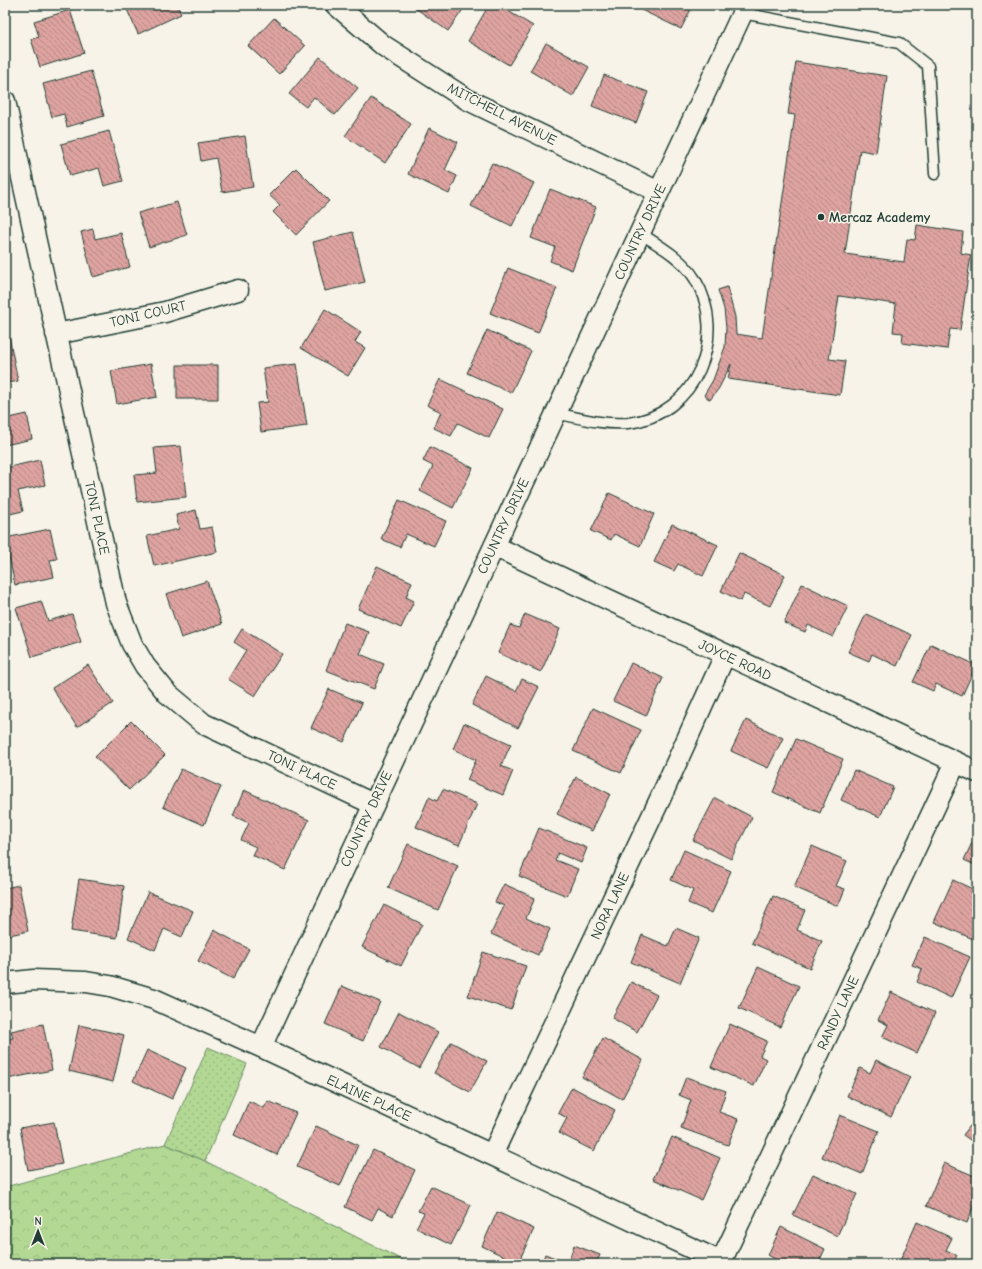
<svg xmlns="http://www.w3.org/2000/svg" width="982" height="1269" viewBox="0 0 982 1269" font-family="'Comic Neue',sans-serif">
	<defs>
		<pattern id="grass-dots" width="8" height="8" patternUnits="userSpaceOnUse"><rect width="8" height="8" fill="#b2d894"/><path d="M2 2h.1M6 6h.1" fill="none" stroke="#99ba80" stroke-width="1.8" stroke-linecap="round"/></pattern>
		<pattern id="forest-crowns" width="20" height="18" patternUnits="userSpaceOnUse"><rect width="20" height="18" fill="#b2d894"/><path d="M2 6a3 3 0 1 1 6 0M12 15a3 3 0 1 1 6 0" fill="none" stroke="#99ba80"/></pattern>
		<pattern id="building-back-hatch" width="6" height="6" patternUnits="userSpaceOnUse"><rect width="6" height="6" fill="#dea3a0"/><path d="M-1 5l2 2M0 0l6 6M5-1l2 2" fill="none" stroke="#b38683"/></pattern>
	</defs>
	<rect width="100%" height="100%" fill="#f7f3e8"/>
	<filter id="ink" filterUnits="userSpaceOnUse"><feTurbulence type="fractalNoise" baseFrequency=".025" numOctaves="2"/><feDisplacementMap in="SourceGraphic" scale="8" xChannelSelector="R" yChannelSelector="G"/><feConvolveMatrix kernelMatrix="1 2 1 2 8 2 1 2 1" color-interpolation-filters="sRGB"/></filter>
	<g filter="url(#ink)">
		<path fill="url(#grass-dots)" stroke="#688a64" d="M 208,1047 L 247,1064 L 205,1161 L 165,1144 Z"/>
		<path fill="url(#forest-crowns)" stroke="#688a64" d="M 165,1144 L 205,1161 L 410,1264 L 5,1264 L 5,1187 Z"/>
		<path fill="url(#building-back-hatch)" stroke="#1f3d34" d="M 125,5 L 177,5 L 181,14 L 138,34 Z
			M 411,5 L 466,5 L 448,31 Z
			M 489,5 L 498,5 L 533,26 L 509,65 L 468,41 Z
			M 638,5 L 693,5 L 681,29 L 637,8 Z
			M 70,10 L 84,53 L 40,67 L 31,39 L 39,37 L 34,21 Z
			M 274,18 L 305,46 L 279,74 L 248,46 Z
			M 546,43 L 589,67 L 573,96 L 530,71 Z
			M 320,57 L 358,88 L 335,115 L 314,97 L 306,107 L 289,94 Z
			M 796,62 L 887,76 L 876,153 L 860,150 L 845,254 L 904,262 L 907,239 L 915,240 L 917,225 L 963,232 L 961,253 L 971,255 L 960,330 L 950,329 L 947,349 L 902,343 L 903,333 L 893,332 L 896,304 L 839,296 L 829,359 L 845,361 L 840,395 L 728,379 L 731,364 L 719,388 L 710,400 L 704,395 L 713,380 L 725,347 L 726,328 L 724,309 L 718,290 L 727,287 L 735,317 L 736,334 L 762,338 L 795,115 L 788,114 Z
			M 91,71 L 104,116 L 67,127 L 64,114 L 52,117 L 43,84 Z
			M 604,75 L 648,92 L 636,123 L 592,106 Z
			M 371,98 L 411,124 L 385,163 L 345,136 Z
			M 429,128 L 458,142 L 445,170 L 457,176 L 449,194 L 408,174 Z
			M 109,131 L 123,181 L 104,186 L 99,168 L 70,176 L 61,144 Z
			M 245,136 L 253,187 L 222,192 L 216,158 L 201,161 L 198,143 Z
			M 492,163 L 534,183 L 512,226 L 471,206 Z
			M 296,168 L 329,201 L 296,235 L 273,212 L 280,205 L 269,195 Z
			M 550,189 L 596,207 L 572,270 L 550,261 L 555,247 L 531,238 Z
			M 177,202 L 187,235 L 149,247 L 138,213 Z
			M 93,229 L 95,239 L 121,233 L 130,267 L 93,277 L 81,232 Z
			M 353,232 L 365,282 L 325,291 L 313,242 Z
			M 508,268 L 557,288 L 538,333 L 490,313 Z
			M 325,309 L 361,332 L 355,342 L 365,348 L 348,376 L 301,348 Z
			M 487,330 L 531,351 L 511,393 L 467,373 Z
			M 9,336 L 18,381 L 5,384 L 5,337 Z
			M 151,364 L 157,397 L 117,404 L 111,371 Z
			M 297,364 L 307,426 L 261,432 L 257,403 L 268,402 L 263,368 Z
			M 177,365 L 218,365 L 218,399 L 177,399 Z
			M 440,379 L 503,409 L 489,438 L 458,423 L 451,436 L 434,428 L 441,412 L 427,405 Z
			M 27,414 L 32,439 L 5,445 L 5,419 Z
			M 181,446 L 186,497 L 137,502 L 134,475 L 157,473 L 154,448 Z
			M 430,447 L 473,468 L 453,508 L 420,491 L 433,466 L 423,461 Z
			M 40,460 L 45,485 L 18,491 L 23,511 L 5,515 L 5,468 Z
			M 609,493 L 654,514 L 640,546 L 614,534 L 611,540 L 591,531 Z
			M 399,500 L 446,521 L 434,546 L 406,534 L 400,547 L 381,539 Z
			M 196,510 L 200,529 L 212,527 L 217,552 L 154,566 L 147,536 L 179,529 L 176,515 Z
			M 672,524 L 718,545 L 703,576 L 678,564 L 674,571 L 654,562 Z
			M 50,529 L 57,559 L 50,560 L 54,577 L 15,585 L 5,538 Z
			M 739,553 L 785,575 L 770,606 L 744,594 L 741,601 L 721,591 Z
			M 377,566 L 412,582 L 406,597 L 414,601 L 401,628 L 358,609 Z
			M 207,581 L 222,624 L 181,638 L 166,594 Z
			M 802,584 L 848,606 L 833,637 L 808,625 L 805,632 L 784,623 Z
			M 41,601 L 48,621 L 72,614 L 81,642 L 32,657 L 16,608 Z
			M 525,614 L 560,629 L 541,672 L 498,653 L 510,625 L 519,628 Z
			M 866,614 L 912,635 L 897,666 L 872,654 L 869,661 L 848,652 Z
			M 345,623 L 369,632 L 360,654 L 384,664 L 374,689 L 326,670 Z
			M 242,629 L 282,654 L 255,696 L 228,679 L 246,650 L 234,642 Z
			M 931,644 L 976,665 L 962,696 L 936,684 L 933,691 L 913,682 Z
			M 631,663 L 663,678 L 646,716 L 613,701 Z
			M 88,665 L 113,703 L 77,727 L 52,688 Z
			M 486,676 L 516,691 L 522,679 L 539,687 L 518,728 L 472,705 Z
			M 329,689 L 362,703 L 344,742 L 311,728 Z
			M 593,708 L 641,730 L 621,773 L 573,751 Z
			M 746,720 L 783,738 L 768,768 L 731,751 Z
			M 131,721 L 165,755 L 129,790 L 95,757 Z
			M 464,723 L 511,744 L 501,766 L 513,771 L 503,795 L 467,780 L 476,760 L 453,749 Z
			M 796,739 L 843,759 L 820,813 L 773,792 Z
			M 181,769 L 221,787 L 204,825 L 163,807 Z
			M 854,770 L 893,787 L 880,817 L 841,800 Z
			M 576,777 L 610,794 L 592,831 L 557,814 Z
			M 443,789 L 477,804 L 459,845 L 416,827 L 429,797 L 437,801 Z
			M 244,790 L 309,820 L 285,870 L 252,855 L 256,847 L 241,840 L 249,823 L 233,816 Z
			M 715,798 L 752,817 L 731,859 L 693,840 Z
			M 539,828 L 587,848 L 581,863 L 558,853 L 555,860 L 578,869 L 567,896 L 519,876 Z
			M 977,832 L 977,866 L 964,860 Z
			M 408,844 L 458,866 L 438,910 L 388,888 Z
			M 812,846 L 847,861 L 836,886 L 845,889 L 838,906 L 794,887 Z
			M 684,850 L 731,871 L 712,913 L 688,903 L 693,890 L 671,880 Z
			M 79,879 L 124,886 L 117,938 L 71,931 Z
			M 953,880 L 977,891 L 977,931 L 973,939 L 934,922 Z
			M 504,884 L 535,898 L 526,918 L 550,929 L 538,955 L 491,934 L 504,906 L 495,902 Z
			M 19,885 L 28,931 L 5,936 L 5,888 Z
			M 148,892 L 193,911 L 182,937 L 164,929 L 155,950 L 128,938 Z
			M 773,896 L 805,910 L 797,930 L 822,941 L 810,968 L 752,943 Z
			M 384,905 L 422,924 L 401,966 L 362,947 Z
			M 676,928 L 699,938 L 680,983 L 631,962 L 642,935 L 668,946 Z
			M 214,930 L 249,949 L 233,979 L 198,961 Z
			M 925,937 L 970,957 L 951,998 L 917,982 L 922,969 L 912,965 Z
			M 483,952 L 526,966 L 511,1010 L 468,996 Z
			M 758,967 L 799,986 L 780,1027 L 739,1008 Z
			M 631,982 L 657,995 L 637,1032 L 612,1018 Z
			M 342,986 L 380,1002 L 363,1041 L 325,1024 Z
			M 891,992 L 935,1013 L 917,1053 L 882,1037 L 888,1025 L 878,1020 Z
			M 399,1012 L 438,1032 L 419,1068 L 381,1047 Z
			M 43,1024 L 52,1070 L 7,1079 L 5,1068 L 5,1039 L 13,1038 L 11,1031 Z
			M 730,1024 L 767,1041 L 760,1056 L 766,1059 L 754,1086 L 711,1067 Z
			M 79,1025 L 124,1035 L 113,1082 L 69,1071 Z
			M 603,1038 L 643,1060 L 622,1099 L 582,1077 Z
			M 451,1042 L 487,1061 L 470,1092 L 434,1073 Z
			M 147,1050 L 186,1068 L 172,1099 L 133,1081 Z
			M 876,1060 L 910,1077 L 891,1117 L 847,1096 L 860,1068 L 870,1073 Z
			M 686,1077 L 726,1091 L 719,1112 L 738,1119 L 728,1145 L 681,1128 L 691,1100 L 679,1095 Z
			M 572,1087 L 615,1110 L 594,1151 L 559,1133 L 567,1118 L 558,1113 Z
			M 249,1101 L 264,1108 L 268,1101 L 296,1113 L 277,1155 L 234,1135 Z
			M 840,1115 L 879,1131 L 862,1174 L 822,1157 Z
			M 977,1117 L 977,1145 L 963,1135 Z
			M 54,1122 L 62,1164 L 28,1170 L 20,1128 Z
			M 316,1126 L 358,1145 L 340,1186 L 297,1167 Z
			M 672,1137 L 720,1158 L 701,1200 L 653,1179 Z
			M 373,1150 L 415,1170 L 393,1216 L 378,1208 L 372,1220 L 345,1207 Z
			M 944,1163 L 977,1177 L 977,1197 L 967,1223 L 926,1206 Z
			M 813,1174 L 857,1194 L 837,1236 L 793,1215 Z
			M 431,1186 L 471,1205 L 451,1245 L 416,1228 L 424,1213 L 418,1211 Z
			M 497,1212 L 534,1229 L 518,1263 L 482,1246 Z
			M 917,1222 L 952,1238 L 946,1250 L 957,1255 L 953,1264 L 899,1263 Z
			M 781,1227 L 825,1249 L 818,1264 L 775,1264 L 777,1260 L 768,1255 Z
			M 574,1245 L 600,1255 L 596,1264 L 541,1264 L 545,1254 L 568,1263 Z"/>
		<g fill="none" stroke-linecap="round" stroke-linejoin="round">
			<g stroke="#1f3d34" stroke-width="13">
				<path id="lane" d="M 742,13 L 899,43 L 928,66 L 935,174
					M 556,413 C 579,418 603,425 628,423 C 696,415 729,336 695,279 C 682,258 660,246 640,233"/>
			</g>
			<g stroke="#1f3d34" stroke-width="23">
				<path id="street" d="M 336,5 L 384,46 L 468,100 L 659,192
					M 5,101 L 116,603 L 132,644 L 145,666 L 167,693 L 204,724 L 373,804
					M 56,334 L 165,312 L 238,290
					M 494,546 L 977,772
					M 5,983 L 34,980 L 86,982 L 110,986 L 154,999 L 261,1047 L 721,1262
					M 261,1047 L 746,5
					M 492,1155 L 660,799 L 725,655
					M 720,1264 L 956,762"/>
			</g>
			<use href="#lane" stroke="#f7f3e8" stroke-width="10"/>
			<use href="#street" stroke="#f7f3e8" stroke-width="20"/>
		</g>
	</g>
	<circle fill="#1f3d34" stroke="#f7f3e8" stroke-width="1.5" cx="821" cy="217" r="4"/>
	<g text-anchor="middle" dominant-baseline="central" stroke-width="3" stroke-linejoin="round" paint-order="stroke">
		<g font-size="14" fill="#1f3d34" stroke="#f7f3e8">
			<text transform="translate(502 114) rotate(27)">MITCHELL AVENUE</text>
			<text transform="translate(640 232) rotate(-65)">COUNTRY DRIVE</text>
			<text transform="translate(148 314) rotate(-13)">TONI COURT</text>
			<text transform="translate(97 518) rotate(78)">TONI PLACE</text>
			<text transform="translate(503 526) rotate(-65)">COUNTRY DRIVE</text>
			<text transform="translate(735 660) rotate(25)">JOYCE ROAD</text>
			<text transform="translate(302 770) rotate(25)">TONI PLACE</text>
			<text transform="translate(366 819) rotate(-65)">COUNTRY DRIVE</text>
			<text transform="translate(610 906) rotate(-65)">NORA LANE</text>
			<text transform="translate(838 1013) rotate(-65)">RANDY LANE</text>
			<text transform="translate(369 1098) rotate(25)">ELAINE PLACE</text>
		</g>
		<g font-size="14" font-weight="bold" fill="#1f3d34" stroke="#f7f3e8" text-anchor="start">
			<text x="829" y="217">Mercaz Academy</text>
		</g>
	</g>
	<rect width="982" height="1269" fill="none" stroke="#f7f3e8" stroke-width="20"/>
	<rect x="10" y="10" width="962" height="1249" fill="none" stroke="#1f3d34" stroke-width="1.5" filter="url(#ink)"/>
	<g transform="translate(38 1231)" stroke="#f7f3e8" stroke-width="3" paint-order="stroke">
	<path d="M0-3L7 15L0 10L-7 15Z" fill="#1f3d34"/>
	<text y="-6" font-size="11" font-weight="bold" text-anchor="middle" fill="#1f3d34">N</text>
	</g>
</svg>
